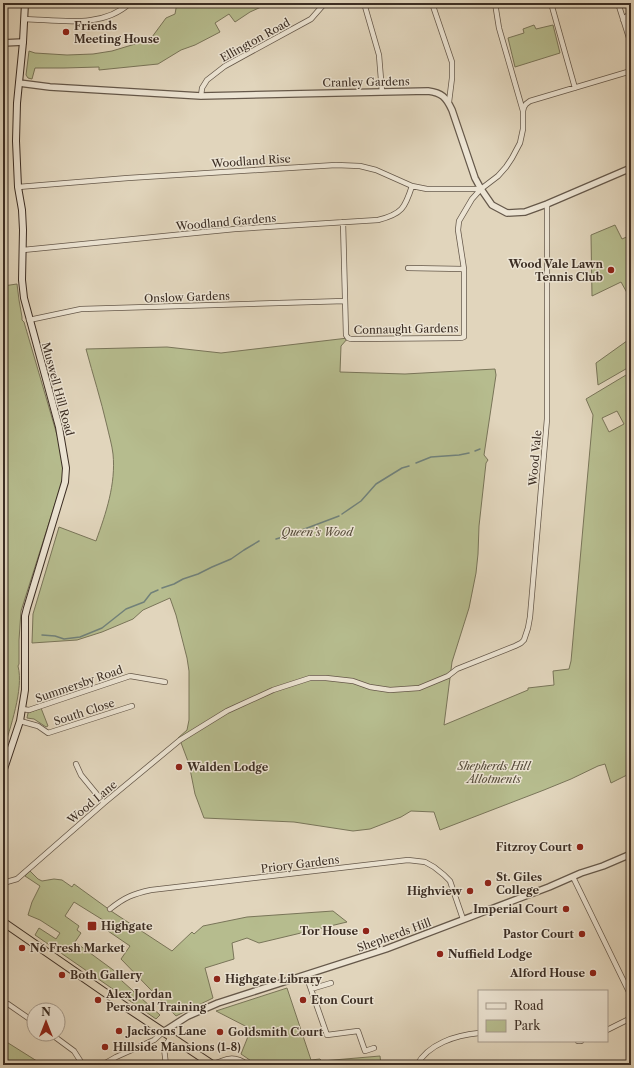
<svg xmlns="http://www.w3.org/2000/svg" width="634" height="1068" viewBox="0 0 634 1068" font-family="'Libre Caslon Text',serif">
	<rect width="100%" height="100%" fill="#e1d5bc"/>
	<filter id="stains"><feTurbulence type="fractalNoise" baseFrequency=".005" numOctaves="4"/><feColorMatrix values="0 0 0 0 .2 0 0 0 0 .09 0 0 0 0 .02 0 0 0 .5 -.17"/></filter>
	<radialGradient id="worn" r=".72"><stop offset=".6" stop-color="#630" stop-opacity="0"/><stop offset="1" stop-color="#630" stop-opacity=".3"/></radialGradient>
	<path fill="#b6bc8e" stroke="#797559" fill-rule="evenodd" d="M 177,3 L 270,3 L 250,12 L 235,22 L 229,14 L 215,23 L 220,32 L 195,45 L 181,50 L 158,64 L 99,70 L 99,67 L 64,68 L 35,68 L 32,79 L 28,78 L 26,75 L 29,51 L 35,53 L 67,55 L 93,54 L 112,51 L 145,41 L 152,37 L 166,18 L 175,14 Z
		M 534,25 L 536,29 L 553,25 L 560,53 L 515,67 L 508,38 L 524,33 L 523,29 Z
		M 615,225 L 622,239 L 631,235 L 631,300 L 621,282 L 592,296 L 591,235 Z
		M 17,284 L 19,300 L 22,317 L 22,320 L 24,322 L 62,452 L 64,468 L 62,482 L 21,611 L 19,640 L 19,664 L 18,666 C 24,689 10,728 3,752 L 3,286 Z
		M 348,338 L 341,346 L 340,372 L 405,374 L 495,369 L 496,375 L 484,455 L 488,460 L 486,463 L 479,526 L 478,554 L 476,573 L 469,608 L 452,662 L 444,725 L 528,690 L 528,688 L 554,685 L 553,671 L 569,669 L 571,661 L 573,639 L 593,415 L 586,399 L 631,372 L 631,773 L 611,783 L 605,764 L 598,766 L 571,779 L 544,790 L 440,830 L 434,812 L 411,811 L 401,817 L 370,829 L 353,831 L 294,822 L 204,818 L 195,794 L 189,764 L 180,740 L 178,738 L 187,730 L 189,720 L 189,671 L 187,658 L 176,615 L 170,598 L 143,610 L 133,619 L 102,632 L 77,640 L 32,643 L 33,614 L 59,527 L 96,541 C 106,513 116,484 113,454 C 112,445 109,435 107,426 C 101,400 93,375 86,349 L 167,347 L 221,353 ZM 617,411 L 624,424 L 609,432 L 602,418 Z
		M 631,338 L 631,366 L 598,385 L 596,363 Z
		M 41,708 L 48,726 L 46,727 L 34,719 L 27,718 L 28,713 Z
		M 30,871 L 38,879 L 42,881 L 54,879 L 62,880 L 72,887 L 74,884 L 114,913 L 172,951 L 192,932 L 194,934 L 203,926 L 247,917 L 333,911 L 347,922 L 259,943 L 247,938 L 232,943 L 234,959 L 205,968 L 213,998 L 176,1016 L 121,959 L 130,946 L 108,931 L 111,925 L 74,902 L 65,916 L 79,926 L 77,930 L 81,933 L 75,942 L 116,972 L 122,981 L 160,1015 L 156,1019 L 35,935 L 39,928 L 56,939 L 60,933 L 40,920 L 28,915 L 32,902 L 40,886 L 25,876 Z
		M 287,988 L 311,1060 L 320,1059 L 322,1061 L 380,1056 L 381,1065 L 257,1065 L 241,1054 L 251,1029 L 216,1011 Z
		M 5,1041 L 40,1063 L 37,1065 L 3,1065 L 3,1050 Z"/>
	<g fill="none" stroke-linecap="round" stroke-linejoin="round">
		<path stroke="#71817a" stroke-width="1.5" d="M 475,451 L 480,449
			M 416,463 L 431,457 L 459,455 L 469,453
			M 342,514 L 361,501 L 376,484 L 402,468 L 409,466
			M 276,539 L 286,536 L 339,516
			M 162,588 L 174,584 L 183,579 L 198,574 L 212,567 L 231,559 L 244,550 L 259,541
			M 42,635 L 55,636 L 64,639 L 80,637 L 102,628 L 126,609 L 144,602 L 151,593 L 158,590"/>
		<g stroke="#65584a" stroke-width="6">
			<path id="minor" d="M 364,3 L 379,55 L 382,92
				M 432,3 L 452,62 L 452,78 L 449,102
				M 495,3 L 499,28 L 523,111
				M 551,3 L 575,88
				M 618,3 L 631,44
				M 24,19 C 60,20 102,29 130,3
				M 623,20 L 631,12
				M 201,96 L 202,88 L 207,80 L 225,66 L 311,19 L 325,3
				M 18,187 L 128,178 L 336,165 L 360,166 L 376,170 L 412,186 L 427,189 L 481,189
				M 343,222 L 346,335 L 348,338 L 351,339 L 461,338 L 464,337 L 464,269 L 458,230 L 459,221 L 472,199 L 481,189 L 498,176 L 506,167 L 512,158 L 520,143 L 523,129 L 523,111 L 524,107 L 526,104 L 530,101 L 631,71
				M 23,250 L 235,229 L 378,220 C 402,214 405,208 412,186
				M 408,268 L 464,269
				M 29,320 L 81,309 L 345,301
				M 22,709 L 29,710 L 130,676 L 165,682
				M 20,721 L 38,726 L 48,733 L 132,706
				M 76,764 L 81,775 L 104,803
				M 573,877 L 631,996
				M 3,883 L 17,879 L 104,803 L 180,740 L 227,711 L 273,690 L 310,678 L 326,678 L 353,681 L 370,687 L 390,690 L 419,688 L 448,676 L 457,669 L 515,646 L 521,643 L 524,640 L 528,628 L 530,617 L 547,419 L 547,204
				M 110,909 C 125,897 133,894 151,890 L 408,860 L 425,862 L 434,867 L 444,875 L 450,881 L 463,919
				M 306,975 L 327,1035 L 358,1031 L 365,1051 L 374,1048
				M 311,989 L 331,983
				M 3,1003 L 8,1004 L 34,1022
				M 607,1030 L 631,1018
				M 51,1034 L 74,1051 L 83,1065
				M 578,1041 L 581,1041
				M 102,1065 L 116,1057 L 154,1040 L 163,1032
				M 166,1065 L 164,1048 L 171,1037
				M 212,1065 C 226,1058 235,1055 248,1065
				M 417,1065 C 428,1044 456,1035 479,1033"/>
		</g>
		<g stroke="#65584a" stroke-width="8">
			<path id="tertiary" d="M 3,43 L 23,42
				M 19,83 L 50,87 L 201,96 L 428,91 C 442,93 446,97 452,110 L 475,178 L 481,189 L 492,205 L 507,213 L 525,212 L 547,204 L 631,168
				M 163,1032 L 188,1016 L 218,1003 L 386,949 L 549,887 L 581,873 L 603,866 L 631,854"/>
		</g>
		<g stroke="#3c2e24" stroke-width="8">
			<path id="secondary" d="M 3,772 L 20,721 L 25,690 L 25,616 L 27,608 L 65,482 L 66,468 L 59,427 L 24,298 L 22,280 L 23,230 L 22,210 L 18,187 L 16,141 L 17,103 L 23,42 L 25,3
				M 3,898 L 4,908 L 3,915"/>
		</g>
		<g stroke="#3c2e24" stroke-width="9">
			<path id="trunk" d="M 3,922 L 123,1005 L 213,1065"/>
		</g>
		<use href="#minor" stroke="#ece4d3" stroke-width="4.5"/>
		<use href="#tertiary" stroke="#ece4d3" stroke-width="5.5"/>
		<use href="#secondary" stroke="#ece4d3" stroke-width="6"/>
		<use href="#trunk" stroke="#e1d5bc" stroke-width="7"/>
	</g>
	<g fill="#8f2418" stroke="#ece4d3" stroke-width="1.5">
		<circle cx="66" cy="32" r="4"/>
		<circle cx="611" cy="270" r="4"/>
		<circle cx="179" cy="767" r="4"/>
		<circle cx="580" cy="847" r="4"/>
		<circle cx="488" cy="883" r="4"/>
		<circle cx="470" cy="891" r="4"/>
		<circle cx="566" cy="909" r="4"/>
		<rect x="87" y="921" width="10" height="10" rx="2"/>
		<circle cx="366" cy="931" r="4"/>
		<circle cx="582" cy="934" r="4"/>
		<circle cx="22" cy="948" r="4"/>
		<circle cx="440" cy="954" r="4"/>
		<circle cx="593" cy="973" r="4"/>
		<circle cx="62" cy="975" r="4"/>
		<circle cx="217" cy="979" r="4"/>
		<circle cx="98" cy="1000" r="4"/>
		<circle cx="303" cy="1000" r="4"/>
		<circle cx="119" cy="1031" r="4"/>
		<circle cx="220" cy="1032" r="4"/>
		<circle cx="105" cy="1047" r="4"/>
	</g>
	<g text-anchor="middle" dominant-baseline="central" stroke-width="3" stroke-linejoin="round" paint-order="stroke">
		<g font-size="11" font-weight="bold" fill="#3c2e24" stroke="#ece4d3" text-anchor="start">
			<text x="74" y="26">Friends<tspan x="74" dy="13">Meeting House</tspan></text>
			<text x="603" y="264" text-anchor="end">Wood Vale Lawn<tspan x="603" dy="13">Tennis Club</tspan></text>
			<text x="187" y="767">Walden Lodge</text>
			<text x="572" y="847" text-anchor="end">Fitzroy Court</text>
			<text x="496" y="877">St. Giles<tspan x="496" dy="13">College</tspan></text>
			<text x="462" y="891" text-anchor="end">Highview</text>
			<text x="558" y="909" text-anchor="end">Imperial Court</text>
			<text x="101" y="926">Highgate</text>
			<text x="358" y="931" text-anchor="end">Tor House</text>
			<text x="574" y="934" text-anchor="end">Pastor Court</text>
			<text x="30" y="948">N6 Fresh Market</text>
			<text x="448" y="954">Nuffield Lodge</text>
			<text x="585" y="973" text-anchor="end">Alford House</text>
			<text x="70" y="975">Both Gallery</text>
			<text x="225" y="979">Highgate Library</text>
			<text x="106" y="994">Alex Jordan<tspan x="106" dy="13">Personal Training</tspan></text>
			<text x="311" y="1000">Eton Court</text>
			<text x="127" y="1031">Jacksons Lane</text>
			<text x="228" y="1032">Goldsmith Court</text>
			<text x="113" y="1047">Hillside Mansions (1-8)</text>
		</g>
		<g font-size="11" fill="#3c2e24" stroke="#ece4d3">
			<text transform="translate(255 40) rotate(-29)">Ellington Road</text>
			<text transform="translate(366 82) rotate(-1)">Cranley Gardens</text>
			<text transform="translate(251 161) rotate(-4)">Woodland Rise</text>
			<text transform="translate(226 222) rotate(-5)">Woodland Gardens</text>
			<text transform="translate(187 297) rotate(-2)">Onslow Gardens</text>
			<text transform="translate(406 329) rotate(-1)">Connaught Gardens</text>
			<text transform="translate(58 389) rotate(75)">Muswell Hill Road</text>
			<text transform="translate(535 458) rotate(-85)">Wood Vale</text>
			<text transform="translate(79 684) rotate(-19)">Summersby Road</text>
			<text transform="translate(84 712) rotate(-18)">South Close</text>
			<text transform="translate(92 802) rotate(-40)">Wood Lane</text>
			<text transform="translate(300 864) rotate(-7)">Priory Gardens</text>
			<text transform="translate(394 935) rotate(-20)">Shepherds Hill</text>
		</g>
		<g font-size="11" font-style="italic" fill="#544a39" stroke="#ece4d3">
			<text x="317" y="532">Queen’s Wood</text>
			<text x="494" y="766">Shepherds Hill<tspan x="494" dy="13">Allotments</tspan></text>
		</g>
	</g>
	<rect width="634" height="1068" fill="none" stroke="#e1d5bc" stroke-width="16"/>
	<rect x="4" y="4" width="626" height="1060" fill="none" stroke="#3c2e24" stroke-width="2"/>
	<rect x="8" y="8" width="618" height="1052" fill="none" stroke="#3c2e24"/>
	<rect x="478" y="990" width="130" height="52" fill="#ece4d3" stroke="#a69b8d"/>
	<rect x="486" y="1003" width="20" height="6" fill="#ece4d3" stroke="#a69b8d"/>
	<text x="514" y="1010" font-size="12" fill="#3c2e24">Road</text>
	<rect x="486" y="1020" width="20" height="12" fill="#b6bc8e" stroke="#a69b8d"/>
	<text x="514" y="1030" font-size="12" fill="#3c2e24">Park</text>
	<g transform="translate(46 1022)"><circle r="19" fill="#ece4d3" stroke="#a69b8d"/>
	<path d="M0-3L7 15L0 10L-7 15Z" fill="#8f2418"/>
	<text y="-6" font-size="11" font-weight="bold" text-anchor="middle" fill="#3c2e24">N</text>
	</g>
	<rect width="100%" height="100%" filter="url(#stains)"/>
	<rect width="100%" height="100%" fill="url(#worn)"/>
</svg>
